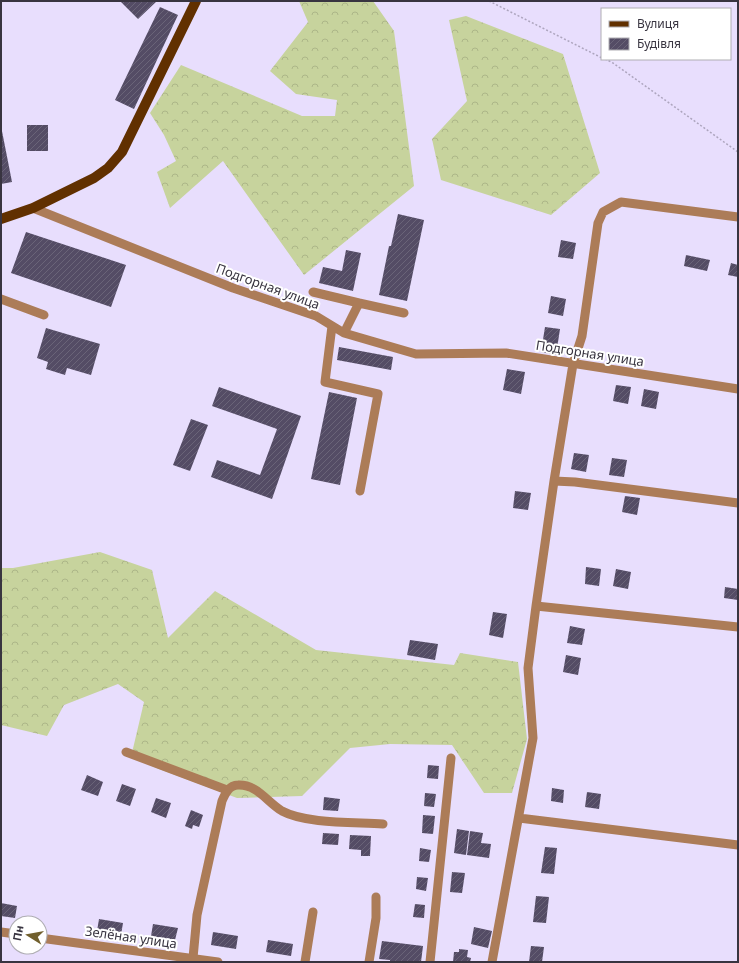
<svg xmlns="http://www.w3.org/2000/svg" width="739" height="963" viewBox="0 0 739 963" font-family="'Noto Sans',sans-serif">
	<defs>
		<pattern id="forest-crowns" width="20" height="18" patternUnits="userSpaceOnUse"><rect width="20" height="18" fill="#c7d39d"/><path d="M2 6a3 3 0 1 1 6 0M12 15a3 3 0 1 1 6 0" fill="none" stroke="#acb688"/></pattern>
		<pattern id="building-hatch" width="6" height="6" patternUnits="userSpaceOnUse"><rect width="6" height="6" fill="#544c65"/><path d="M-1 1l2-2M0 6l6-6M5 7l2-2" fill="none" stroke="#6a6478"/></pattern>
	</defs>
	<rect width="100%" height="100%" fill="#e8defd"/>
	<path fill="url(#forest-crowns)" d="M 299,1 L 373,1 L 394,31 L 414,186 L 304,275 L 223,161 L 170,208 L 157,172 L 176,161 L 164,135 L 150,113 L 181,65 L 302,116 L 335,116 L 337,100 L 296,94 L 270,71 L 308,22 Z
		M 466,16 L 563,54 L 600,173 L 551,215 L 441,180 L 432,139 L 467,101 L 449,20 Z
		M 100,552 L 152,570 L 168,638 L 215,591 L 316,650 L 454,665 L 460,653 L 518,662 L 527,739 L 512,793 L 484,793 L 452,745 L 390,744 L 350,748 L 302,796 L 237,798 L 159,769 L 131,757 L 144,702 L 118,684 L 64,705 L 47,736 L 1,725 L 1,568 L 13,568 Z"/>
	<path fill="url(#building-hatch)" d="M 120,1 L 157,1 L 138,19 Z
		M 160,7 L 178,15 L 134,109 L 115,100 Z
		M 27,125 L 48,125 L 48,151 L 27,151 Z
		M 1,126 L 12,182 L 1,184 Z
		M 398,214 L 424,220 L 407,301 L 379,295 L 389,246 L 391,246 Z
		M 26,232 L 126,265 L 111,307 L 11,273 Z
		M 561,240 L 576,243 L 573,259 L 558,257 Z
		M 346,250 L 361,253 L 353,291 L 319,283 L 323,267 L 342,271 Z
		M 686,255 L 710,260 L 707,271 L 684,266 Z
		M 731,263 L 738,265 L 738,277 L 728,275 Z
		M 551,296 L 566,299 L 563,316 L 548,313 Z
		M 545,327 L 560,329 L 556,355 L 541,352 Z
		M 46,328 L 100,344 L 91,375 L 67,368 L 65,375 L 46,369 L 48,362 L 37,358 Z
		M 339,347 L 393,357 L 391,370 L 337,360 Z
		M 507,369 L 525,372 L 521,394 L 503,390 Z
		M 616,385 L 631,387 L 628,404 L 613,401 Z
		M 219,387 L 301,416 L 272,499 L 211,477 L 217,460 L 260,475 L 277,429 L 212,406 Z
		M 644,389 L 659,392 L 656,409 L 641,406 Z
		M 329,392 L 357,398 L 340,485 L 311,479 Z
		M 191,419 L 208,425 L 190,471 L 173,465 Z
		M 574,453 L 589,455 L 586,472 L 571,469 Z
		M 612,458 L 627,460 L 624,477 L 609,475 Z
		M 515,491 L 531,493 L 528,510 L 513,508 Z
		M 625,496 L 640,498 L 637,515 L 622,512 Z
		M 586,567 L 601,569 L 599,586 L 585,584 Z
		M 616,569 L 631,572 L 628,589 L 613,586 Z
		M 725,587 L 738,589 L 738,600 L 724,598 Z
		M 493,612 L 507,614 L 503,638 L 489,635 Z
		M 570,626 L 585,629 L 582,645 L 567,643 Z
		M 410,640 L 438,644 L 435,660 L 407,655 Z
		M 566,655 L 581,658 L 578,675 L 563,672 Z
		M 428,765 L 439,766 L 438,779 L 427,778 Z
		M 87,775 L 103,782 L 98,796 L 81,790 Z
		M 122,784 L 136,789 L 130,806 L 116,801 Z
		M 552,788 L 564,790 L 563,803 L 551,801 Z
		M 587,792 L 601,794 L 599,809 L 585,807 Z
		M 425,793 L 436,794 L 434,807 L 424,806 Z
		M 324,797 L 340,799 L 338,811 L 323,810 Z
		M 156,798 L 171,803 L 166,818 L 151,812 Z
		M 191,810 L 203,815 L 199,827 L 193,825 L 192,829 L 185,826 Z
		M 423,815 L 435,816 L 433,834 L 422,833 Z
		M 457,829 L 469,831 L 466,855 L 454,853 Z
		M 470,831 L 483,833 L 481,843 L 491,844 L 489,858 L 467,855 Z
		M 323,833 L 339,834 L 338,845 L 322,844 Z
		M 350,835 L 371,836 L 370,856 L 361,856 L 361,850 L 349,849 Z
		M 545,847 L 557,848 L 554,874 L 541,873 Z
		M 420,848 L 431,850 L 429,862 L 419,861 Z
		M 452,872 L 465,873 L 462,893 L 450,892 Z
		M 417,877 L 428,878 L 426,891 L 416,889 Z
		M 536,896 L 549,897 L 546,923 L 533,922 Z
		M 1,903 L 17,906 L 15,918 L 1,916 Z
		M 415,904 L 425,905 L 424,918 L 413,917 Z
		M 99,919 L 123,923 L 121,935 L 97,931 Z
		M 153,924 L 178,928 L 175,940 L 151,936 Z
		M 474,927 L 492,931 L 488,948 L 471,944 Z
		M 213,932 L 238,936 L 236,949 L 211,945 Z
		M 268,940 L 293,944 L 291,956 L 266,952 Z
		M 382,941 L 423,946 L 421,962 L 390,962 L 390,960 L 379,959 Z
		M 531,946 L 544,947 L 542,962 L 529,962 Z
		M 459,949 L 468,950 L 467,957 L 471,958 L 470,962 L 453,962 L 454,952 L 459,952 Z"/>
	<g fill="none" stroke-linecap="round" stroke-linejoin="round">
		<path stroke="#ada5be" stroke-width="1.5" stroke-dasharray="2 2" stroke-linecap="butt" d="M 489,1 L 602,58
			M 605,59 L 613,63 L 738,152"/>
		<path stroke="#ac7c58" stroke-width="9" d="M 33,208 L 233,288 L 316,316 L 344,333 L 416,354 L 506,353 L 738,389
			M 313,292 L 359,303
			M 1,299 L 44,315
			M 332,326 L 325,382 L 378,394 L 360,491
			M 344,333 L 359,303 L 404,313
			M 554,481 L 575,482 L 738,503
			M 536,606 L 738,627
			M 126,752 L 227,790
			M 519,818 L 738,845
			M 1,932 L 16,934
			M 40,938 L 218,962
			M 193,958 L 197,915 L 222,801 C 225,794 229,785 238,785 C 257,784 267,802 282,811 C 306,824 355,822 383,824
			M 305,962 L 313,912
			M 369,962 L 376,918 L 376,897
			M 430,962 L 451,758
			M 492,962 L 533,738 L 528,668 L 536,606 L 554,481 L 573,364 L 582,336 L 598,223 L 603,212 L 621,202 L 738,217"/>
		<path stroke="#613000" stroke-width="10" d="M 1,219 L 33,208 L 94,178 L 108,168 L 122,152 L 196,1"/>
	</g>
	<g text-anchor="middle" dominant-baseline="central" stroke-width="4" stroke-linejoin="round" paint-order="stroke">
		<g font-size="13" fill="#383440" stroke="#fff">
			<text transform="translate(268 286) rotate(20)">Подгорная улица</text>
			<text transform="translate(590 353) rotate(9)">Подгорная улица</text>
			<text transform="translate(131 937) rotate(8)">Зелёная улица</text>
		</g>
	</g>
	<rect width="739" height="963" fill="none" stroke="#383440" stroke-width="4"/>
	<rect x="601" y="8" width="130" height="52" fill="#ffffff" stroke="#afaeb3"/>
	<rect x="609" y="21" width="20" height="6" fill="#613000" stroke="#afaeb3"/>
	<text x="637" y="28" font-size="12" fill="#383440">Вулиця</text>
	<rect x="609" y="38" width="20" height="12" fill="url(#building-hatch)" stroke="#afaeb3"/>
	<text x="637" y="48" font-size="12" fill="#383440">Будівля</text>
	<g transform="translate(28 935) rotate(281)"><circle r="19" fill="#ffffff" stroke="#afaeb3"/>
	<path d="M0-3L7 15L0 10L-7 15Z" fill="#715f2d"/>
	<text y="-6" font-size="11" font-weight="bold" text-anchor="middle" fill="#383440">Пн</text>
	</g>
</svg>
